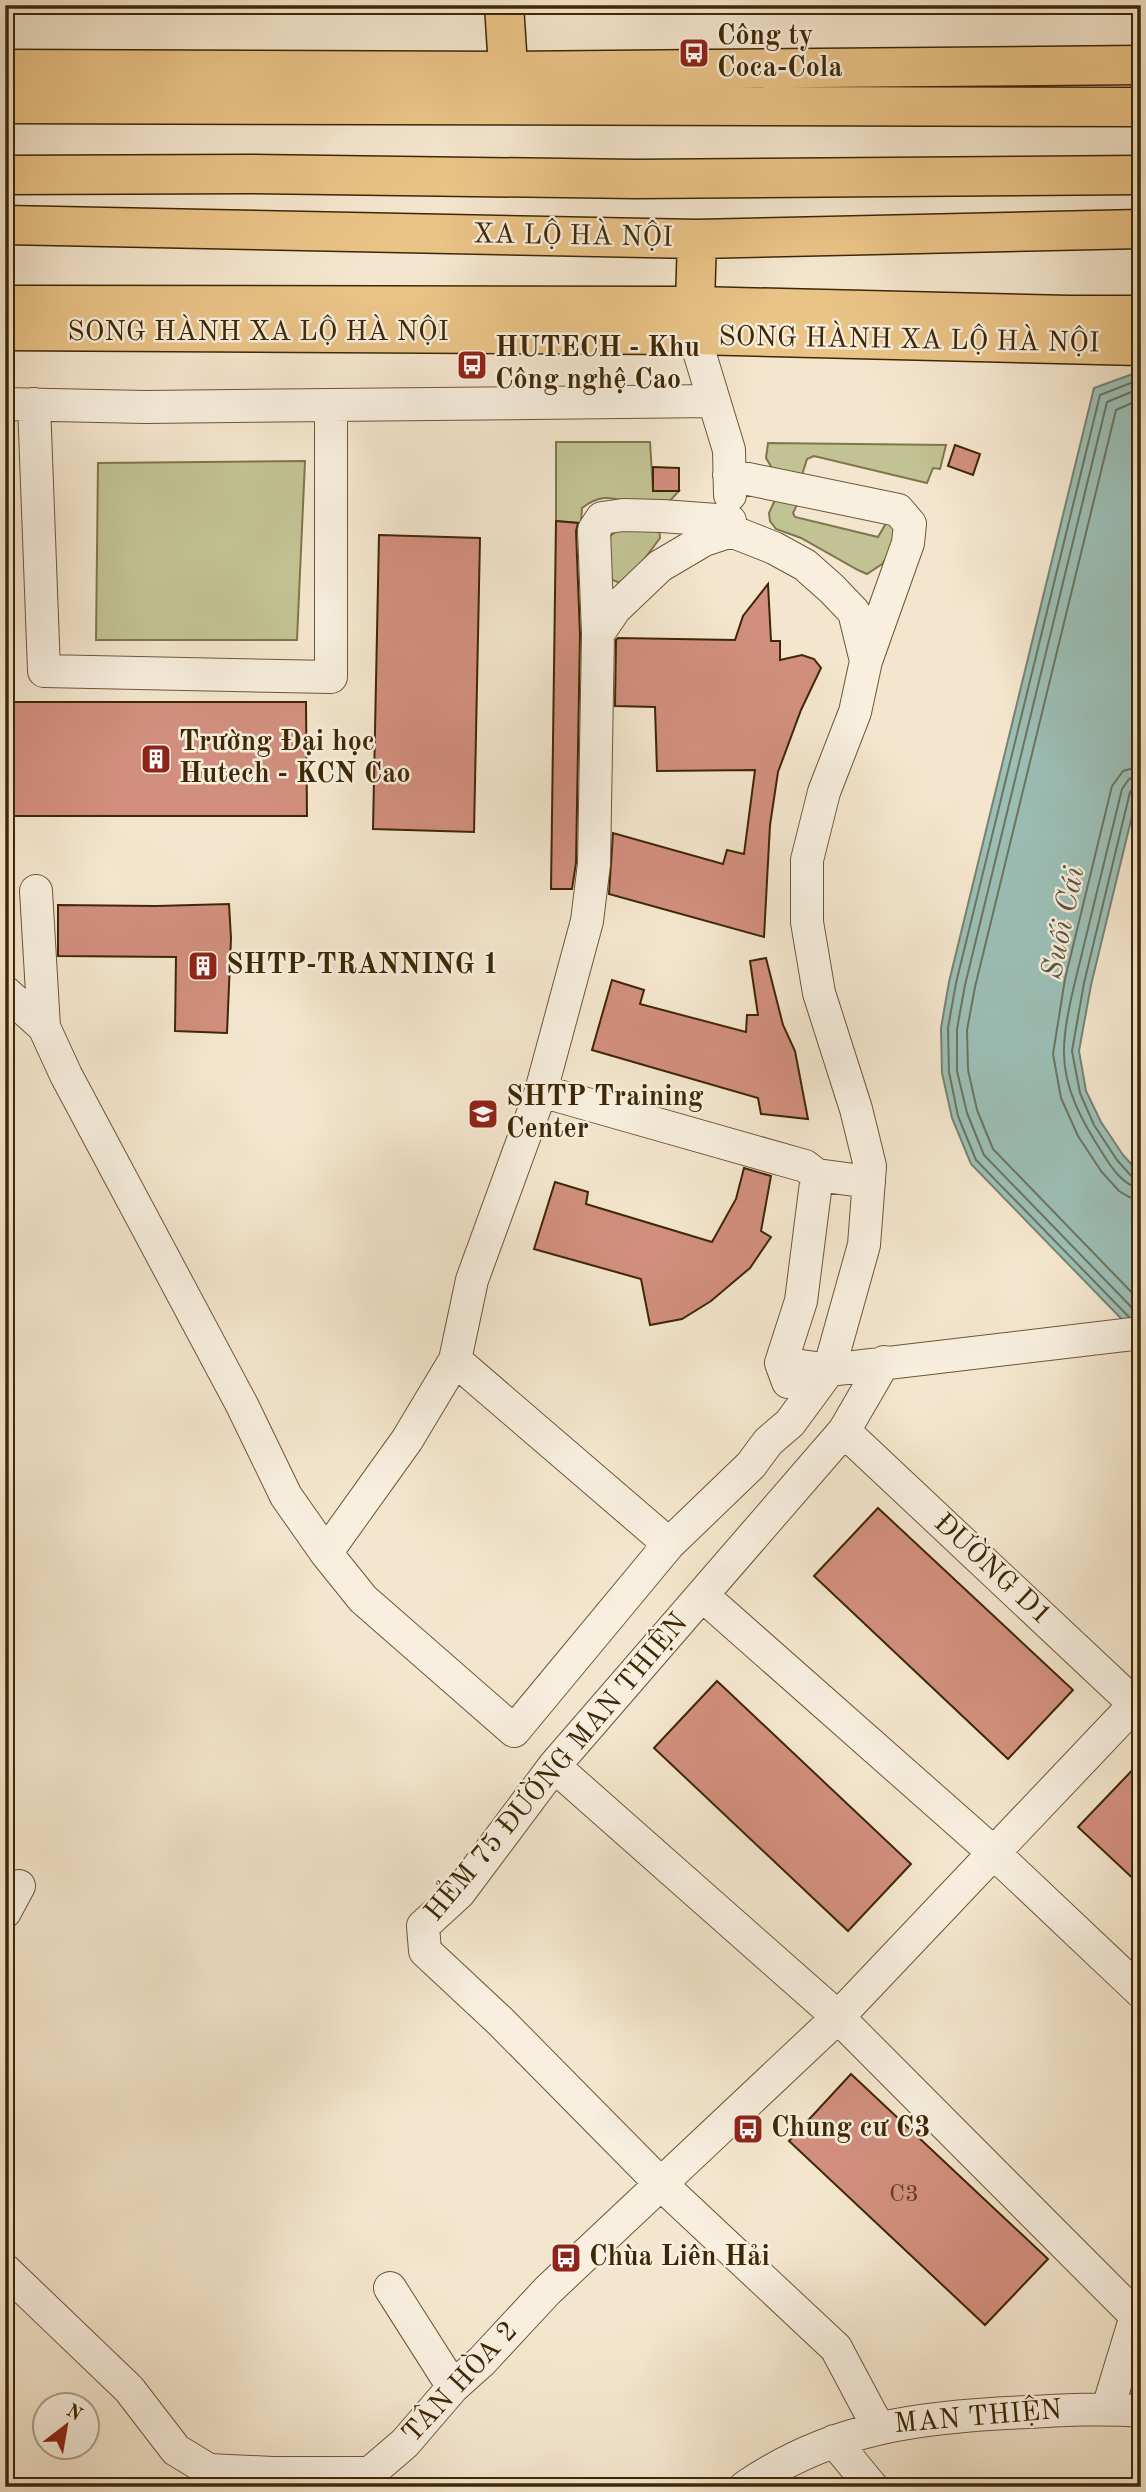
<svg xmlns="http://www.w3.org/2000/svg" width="1146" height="2492" viewBox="0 0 1146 2492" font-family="'Old Standard TT',serif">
	<rect width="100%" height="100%" fill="#f4e6ce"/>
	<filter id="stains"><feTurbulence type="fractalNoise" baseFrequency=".00286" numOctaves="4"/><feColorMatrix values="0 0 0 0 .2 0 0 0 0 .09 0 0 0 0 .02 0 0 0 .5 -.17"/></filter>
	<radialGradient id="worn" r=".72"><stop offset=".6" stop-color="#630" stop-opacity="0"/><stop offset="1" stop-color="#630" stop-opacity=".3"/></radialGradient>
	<path fill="#c2c394" stroke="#80754c" stroke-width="2" d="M 556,442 L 650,442 L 653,490 L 679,491 L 667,504 C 659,504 651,505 643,504 C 617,501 605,490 582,508 L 581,523 L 556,521 Z
		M 768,443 L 946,445 L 940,469 L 933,468 L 927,483 L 814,456 L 807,459 L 802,475 L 772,468 L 766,458 Z
		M 305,461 L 297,640 L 96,640 L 98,463 Z
		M 800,499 L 793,513 L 795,517 L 878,537 L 889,518 L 901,537 L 882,564 L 867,574 L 858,570 L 801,538 L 776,529 L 770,521 L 769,513 L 775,500 Z
		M 659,526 L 660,538 L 631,577 L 620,583 L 603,576 L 606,539 L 617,531 Z"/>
	<path fill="#9cc0b8" stroke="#768370" stroke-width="2" d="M 1141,9 L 1141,779 L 1091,985 L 1079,1051 L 1086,1091 L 1101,1122 L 1123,1155 L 1141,1175 L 1141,1339 L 971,1164 L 952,1118 L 942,1073 L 941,1028 L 949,982 L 1094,388 L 1141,371 L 1136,30 Z"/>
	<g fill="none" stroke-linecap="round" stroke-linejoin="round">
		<path stroke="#6d745e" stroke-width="2" d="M 1141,399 L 1116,410 L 975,987 L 967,1030 L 968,1070 L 977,1110 L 993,1149 L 1141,1302
			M 1141,766 L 1123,771 L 1112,786 L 1065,979 L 1053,1054 L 1061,1098 L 1078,1136 L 1101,1171 L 1119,1191 L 1129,1197 L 1141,1199
			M 1141,776 L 1129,779 L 1122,789 C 1109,841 1097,893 1084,945 C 1077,975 1064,1020 1064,1050 C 1063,1088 1083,1123 1103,1154 C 1111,1167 1124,1187 1141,1188
			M 1141,785 L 1134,787 L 1130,792 L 1084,983 L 1072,1051 L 1080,1093 L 1094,1125 L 1117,1160 L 1133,1178 L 1141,1179
			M 1140,1316 L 984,1155 L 967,1113 L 957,1071 L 957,1029 L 965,985 L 1107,402 L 1141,388
			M 1129,1317 L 976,1160 L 958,1116 L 949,1072 L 948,1028 L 956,983 L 1100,395 L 1141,379"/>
	</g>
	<path fill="#d28f7f" stroke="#3e2704" stroke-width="2" d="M 955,445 L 980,454 L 973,475 L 948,466 Z
		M 653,467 L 679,468 L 679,491 L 653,491 Z
		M 556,521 L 578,523 L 576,531 L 580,634 L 576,863 L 572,889 L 551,889 Z
		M 379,535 L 480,538 L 474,832 L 373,829 Z
		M 768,584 L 771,641 L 780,641 L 780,660 L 802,655 L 814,659 L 821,668 L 801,710 L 778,772 L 770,825 L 764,937 L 609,894 L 613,833 L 723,864 L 727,850 L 744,854 L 755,770 L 657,771 L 655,707 L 615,706 L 616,640 L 618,638 L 735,640 L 743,616 Z
		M 5,702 L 306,702 L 307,816 L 5,816 Z
		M 229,904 L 231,938 L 227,1033 L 175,1031 L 176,957 L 58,956 L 58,905 L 156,906 Z
		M 766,958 L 783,1025 L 795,1051 L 808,1119 L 761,1114 L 758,1098 L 592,1050 L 612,980 L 644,990 L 640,1004 L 746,1032 L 747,1015 L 758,1015 L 750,961 Z
		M 744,1168 L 771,1176 L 761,1231 L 771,1237 L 750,1268 L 711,1301 L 682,1319 L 650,1325 L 641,1279 L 534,1249 L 555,1182 L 588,1192 L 586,1204 L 712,1242 L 736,1199 Z
		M 878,1508 L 1073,1690 L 1008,1759 L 814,1576 Z
		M 717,1681 L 911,1864 L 848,1931 L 654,1748 Z
		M 1141,1761 L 1141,1886 L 1078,1827 Z
		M 851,2074 L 1048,2259 L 985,2325 L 789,2141 Z"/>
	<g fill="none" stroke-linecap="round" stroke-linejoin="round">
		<g stroke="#6c5736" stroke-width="34">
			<path id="minor" d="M 694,335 L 729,450 L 730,495
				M 5,404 L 145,407 L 714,401
				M 34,404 L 44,671 L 331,677 L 331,406
				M 598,634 L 615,609 L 660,566 L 704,540 L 731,531 L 774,548 L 805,565 L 832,589 L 854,612 L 866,661
				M 36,891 L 44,1027 L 66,1075 L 242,1405 L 286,1496 L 326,1553 L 363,1599 L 514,1731 L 669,1544 L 751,1465 L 768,1442 L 790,1423 L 829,1370 L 864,1245 L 870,1166 L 856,1109 L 819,993 L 807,922 L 807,860 L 824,792 L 855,712 L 866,661 L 908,543 L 910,524 L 898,510 L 729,475
				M 5,992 L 44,1027
				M 541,1091 L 805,1166 L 817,1175 L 869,1182
				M 455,1360 L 669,1544
				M 781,1363 L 829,1370 L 1141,1333
				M 788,1382 L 781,1363 L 801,1301 L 817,1175
				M 844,1431 L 1141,1710
				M 326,1553 L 407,1440 L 455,1360 L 472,1280 L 541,1091 L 587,921 L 594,864 L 598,634 L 594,530 L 602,518 L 623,515 L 662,516 L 730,521
				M 702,1595 L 994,1853 L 1141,1992
				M 554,1766 L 838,2017 L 1136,2316
				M 5,1912 L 19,1886
				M 5,2270 L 129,2389 L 176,2450 L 209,2470 L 272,2473 L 370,2473 L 405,2443 L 453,2387 L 482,2361 L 547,2291 L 838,2017 L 1135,1704
				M 390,2288 L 453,2387
				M 1108,2408 L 1136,2316 L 1141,2311
				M 878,2427 L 836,2348 L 662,2185 L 500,2021 L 425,1951 L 423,1926 L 459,1893 L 554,1766 L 844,1431 L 884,1362
				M 834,2441 L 872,2487
				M 745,2487 C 834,2426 924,2416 1029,2412 C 1066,2410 1103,2408 1141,2411"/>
		</g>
		<g stroke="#3e2704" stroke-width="41">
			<path id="major" d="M 16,305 L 695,306 L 1070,315 L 1141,315
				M 5,331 L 694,335 L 1141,346"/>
		</g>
		<g stroke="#3e2704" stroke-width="41">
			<path id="highway" d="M 504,5 L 510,98
				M 5,69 L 508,71 L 1141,65
				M 5,104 L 1141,107
				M 5,175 L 248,174 L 636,179 L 1141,175
				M 5,225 L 697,239 L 1141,229
				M 694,335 L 697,239"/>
		</g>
		<use href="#minor" stroke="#f8efdf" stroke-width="32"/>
		<use href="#major" stroke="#eac387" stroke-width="38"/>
		<use href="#highway" stroke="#eac387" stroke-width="38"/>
	</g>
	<defs>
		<g id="bus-square" transform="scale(1.575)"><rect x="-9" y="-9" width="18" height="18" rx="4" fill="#8f2418" stroke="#f8efdf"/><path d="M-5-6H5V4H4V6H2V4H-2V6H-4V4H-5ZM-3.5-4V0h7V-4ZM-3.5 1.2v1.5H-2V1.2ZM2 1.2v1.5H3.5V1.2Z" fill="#fff"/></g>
		<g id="building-square" transform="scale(1.575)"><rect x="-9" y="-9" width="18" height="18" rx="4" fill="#8f2418" stroke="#f8efdf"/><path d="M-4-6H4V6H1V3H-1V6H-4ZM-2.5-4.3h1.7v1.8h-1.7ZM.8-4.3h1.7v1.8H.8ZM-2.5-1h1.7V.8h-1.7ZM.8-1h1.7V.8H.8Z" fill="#fff"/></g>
		<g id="school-square" transform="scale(1.575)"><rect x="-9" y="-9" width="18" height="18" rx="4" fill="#8f2418" stroke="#f8efdf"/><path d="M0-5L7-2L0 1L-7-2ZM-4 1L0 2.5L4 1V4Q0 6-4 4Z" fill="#fff"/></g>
	</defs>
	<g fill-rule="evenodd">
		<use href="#bus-square" x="694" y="53"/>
		<use href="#bus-square" x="472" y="365"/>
		<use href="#building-square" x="156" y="759"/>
		<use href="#building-square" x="203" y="966"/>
		<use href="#school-square" x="483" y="1114"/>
		<use href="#bus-square" x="748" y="2129"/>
		<use href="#bus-square" x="566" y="2258"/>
	</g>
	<g text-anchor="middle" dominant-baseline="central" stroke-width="5" stroke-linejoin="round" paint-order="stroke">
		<g font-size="24" fill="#634123">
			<text x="904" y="2195">C3</text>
		</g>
		<g font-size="28" font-weight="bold" fill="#3e2704" stroke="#f8efdf" text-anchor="start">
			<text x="717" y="37">Công ty<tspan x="717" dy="32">Coca-Cola</tspan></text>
			<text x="495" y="349">HUTECH - Khu<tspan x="495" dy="32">Công nghệ Cao</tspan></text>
			<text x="179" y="743">Trường Đại học<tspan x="179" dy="32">Hutech - KCN Cao</tspan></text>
			<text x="226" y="966">SHTP-TRANNING 1</text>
			<text x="506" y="1098">SHTP Training<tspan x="506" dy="32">Center</tspan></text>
			<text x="771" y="2129">Chung cư C3</text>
			<text x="589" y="2258">Chùa Liên Hải</text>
		</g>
		<g font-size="28" fill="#3e2704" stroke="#f8efdf">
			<text transform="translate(573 237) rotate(1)">XA LỘ HÀ NỘI</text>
			<text x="258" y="333">SONG HÀNH XA LỘ HÀ NỘI</text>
			<text transform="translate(909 341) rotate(1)">SONG HÀNH XA LỘ HÀ NỘI</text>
			<text transform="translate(992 1570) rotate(43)">ĐƯỜNG D1</text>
			<text transform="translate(557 1768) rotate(-50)">HẺM 75 ĐƯỜNG MAN THIỆN</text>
			<text transform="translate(461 2383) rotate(-47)">TÂN HÒA 2</text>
			<text transform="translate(978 2418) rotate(-5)">MAN THIỆN</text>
		</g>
		<g font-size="30" font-style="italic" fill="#5a553a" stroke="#f8efdf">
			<text transform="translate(1064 923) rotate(-78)">Suối Cái</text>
		</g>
	</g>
	<rect width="1146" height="2492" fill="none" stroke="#f4e6ce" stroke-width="28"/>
	<rect x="7" y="7" width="1132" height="2478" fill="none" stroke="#3e2704" stroke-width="3.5"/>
	<rect x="14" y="14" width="1118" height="2464" fill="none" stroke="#3e2704" stroke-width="2"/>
	<g transform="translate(66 2426) rotate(31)"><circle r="33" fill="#f8efdf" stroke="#ae9f87" stroke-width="2"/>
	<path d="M0-5L12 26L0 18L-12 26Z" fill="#8f2418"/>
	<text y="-10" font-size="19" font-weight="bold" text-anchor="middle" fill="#3e2704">N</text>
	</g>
	<rect width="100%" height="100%" filter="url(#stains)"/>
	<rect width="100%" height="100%" fill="url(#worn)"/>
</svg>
